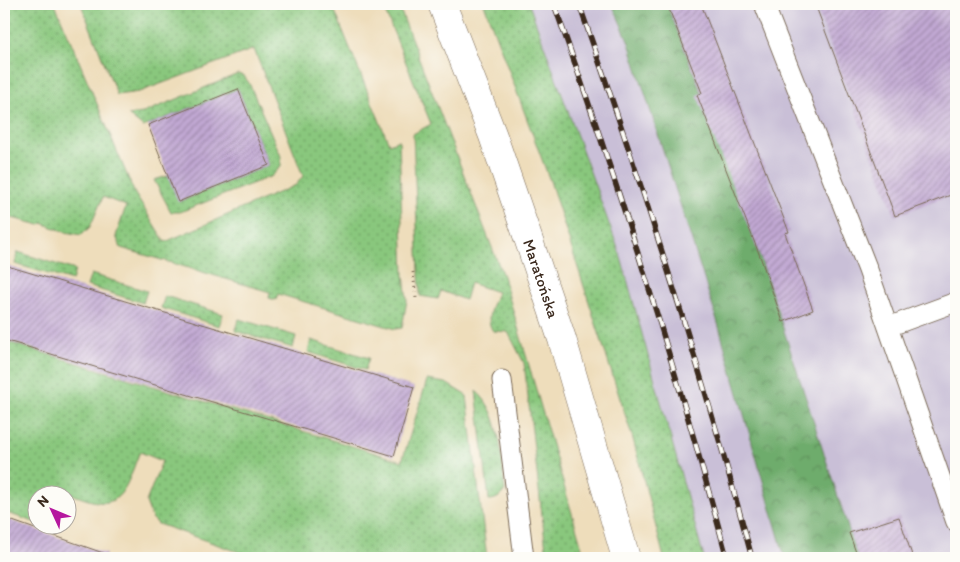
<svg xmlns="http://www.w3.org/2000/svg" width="960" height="562" viewBox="0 0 960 562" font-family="Itim,sans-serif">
	<defs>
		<pattern id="grass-dots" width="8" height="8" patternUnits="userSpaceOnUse" patternTransform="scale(1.25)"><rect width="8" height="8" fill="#89c77d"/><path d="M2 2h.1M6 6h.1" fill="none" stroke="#71a266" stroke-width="1.8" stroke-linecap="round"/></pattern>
		<pattern id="forest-crowns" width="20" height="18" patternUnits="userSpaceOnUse" patternTransform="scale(1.25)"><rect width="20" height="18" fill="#6eac6c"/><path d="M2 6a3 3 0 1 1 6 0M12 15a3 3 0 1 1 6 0" fill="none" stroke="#5c8c58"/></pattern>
		<pattern id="building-hatch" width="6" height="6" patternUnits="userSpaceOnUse" patternTransform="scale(1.25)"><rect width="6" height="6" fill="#c1a8d3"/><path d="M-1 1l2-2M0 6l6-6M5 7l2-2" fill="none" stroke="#9e89ab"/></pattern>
	</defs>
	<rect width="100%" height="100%" fill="#fdfcf7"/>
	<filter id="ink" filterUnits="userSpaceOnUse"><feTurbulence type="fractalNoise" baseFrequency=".02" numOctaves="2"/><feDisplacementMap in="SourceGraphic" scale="10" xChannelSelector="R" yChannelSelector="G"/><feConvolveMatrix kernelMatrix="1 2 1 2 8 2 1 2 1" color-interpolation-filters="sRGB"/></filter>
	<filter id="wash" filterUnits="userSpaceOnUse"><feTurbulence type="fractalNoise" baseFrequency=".0096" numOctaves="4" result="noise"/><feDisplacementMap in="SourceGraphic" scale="20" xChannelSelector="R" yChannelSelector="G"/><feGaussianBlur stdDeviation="1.12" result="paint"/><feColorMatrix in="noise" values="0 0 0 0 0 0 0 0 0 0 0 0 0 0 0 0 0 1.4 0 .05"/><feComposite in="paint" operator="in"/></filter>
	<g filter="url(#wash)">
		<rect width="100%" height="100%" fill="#edb"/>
		<path fill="#c9bfd7" d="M 529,4 L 612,4 L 628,40 L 717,320 L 785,558 L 704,558 L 620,254 Z
			M 667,4 L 956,4 L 956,558 L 858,558 L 756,245 L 701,93 Z"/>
		<path fill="url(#grass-dots)" stroke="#62784e" d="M 4,4 L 55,4 L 135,194 L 165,242 L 296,185 L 303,176 L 254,49 L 139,92 L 117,95 L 81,4 L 332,4 L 389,144 L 399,140 L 404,275 L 407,300 L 402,328 L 395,329 L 278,294 L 276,300 L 269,298 L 270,292 L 121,248 L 116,236 L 126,206 L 103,197 L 90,227 L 81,235 L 65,232 L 42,223 L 40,225 L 4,216 Z
			M 382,4 L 398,4 L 503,276 L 585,558 L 547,558 L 524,363 L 508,332 L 493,331 C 484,319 493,304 497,292 L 470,283 L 465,300 L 441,291 L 438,299 L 420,296 L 413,134 L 431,124 Z
			M 484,4 L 529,4 L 620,254 L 704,558 L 664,558 L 633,439 L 550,181 Z
			M 238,74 L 244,76 L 249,83 L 281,156 L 281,166 L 272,176 L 180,212 L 171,212 L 154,180 L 168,176 L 179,202 L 269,165 L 238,89 L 143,127 L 128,115 L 143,113 Z
			M 18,252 L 75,270 L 72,281 L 15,264 Z
			M 91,274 L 147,291 L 143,303 L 87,286 Z
			M 165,296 L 223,314 L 219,326 L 161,308 Z
			M 239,319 L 296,336 L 293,348 L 235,331 Z
			M 311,340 L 369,358 L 365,370 L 308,352 Z
			M 4,341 L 402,461 L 427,380 L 446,383 L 467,396 L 487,558 L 256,558 L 158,524 L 152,518 L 146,502 L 162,461 L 140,452 C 131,470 126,507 98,502 C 88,501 78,496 68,493 L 67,494 L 38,494 L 37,523 L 4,512 Z
			M 476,391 C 502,412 501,459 505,490 C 501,496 497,500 489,500 Z"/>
		<path fill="url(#forest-crowns)" stroke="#546b45" d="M 612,4 L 667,4 L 702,93 L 756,245 L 858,558 L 785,558 L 717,320 L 628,40 Z"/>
		<g id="blocks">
			<path fill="url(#building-hatch)" d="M 667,4 L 701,4 L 789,232 L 785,233 L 813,310 L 783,322 L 761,259 L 697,95 L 702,93 Z
				M 815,4 L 956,4 L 956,193 L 895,216 Z
				M 238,89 L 269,165 L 178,202 L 148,125 Z
				M 4,265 L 414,387 L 394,456 L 4,340 Z
				M 899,517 L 913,558 L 858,558 L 849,533 Z
				M 4,518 L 106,554 L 105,558 L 4,558 Z"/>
		</g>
	</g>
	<g filter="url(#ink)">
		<use href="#blocks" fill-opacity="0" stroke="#7a6955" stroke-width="1"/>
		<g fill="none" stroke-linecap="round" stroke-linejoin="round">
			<g stroke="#7a6955" stroke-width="21">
				<path id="service" d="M 764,4 L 868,270 L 956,522
					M 888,327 L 956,302
					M 502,380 L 524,558"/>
			</g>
			<g stroke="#7a6955" stroke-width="29">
				<g id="tertiary">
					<path id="s1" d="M 442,4 L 493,136 L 528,238 L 562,339 L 626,558"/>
				</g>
			</g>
			<path stroke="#7a6955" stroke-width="3" stroke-dasharray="1 4" stroke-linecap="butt" d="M 413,272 L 416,298"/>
			<use href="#service" stroke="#fff" stroke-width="19"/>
			<use href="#tertiary" stroke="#fff" stroke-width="28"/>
			<g stroke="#3b2a1e" stroke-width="5.5">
				<path id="rail" d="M 554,4 C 619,186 677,371 727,558
					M 579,4 C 643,186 702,371 752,558"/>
			</g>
			<use href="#rail" stroke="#fdfcf7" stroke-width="4" stroke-dasharray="11" stroke-linecap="butt"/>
		</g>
	</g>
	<g text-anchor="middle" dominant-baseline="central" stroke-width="5" stroke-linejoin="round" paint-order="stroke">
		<g font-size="16" fill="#3b2a1e" stroke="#fdfcf7">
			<text stroke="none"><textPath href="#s1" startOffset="292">Maratońska</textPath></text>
		</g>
	</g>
	<rect width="960" height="562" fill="none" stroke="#fdfcf7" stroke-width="20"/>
	<g transform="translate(52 510) rotate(314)"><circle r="24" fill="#fdfcf7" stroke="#afa8a0"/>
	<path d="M0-4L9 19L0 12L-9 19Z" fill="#b5179e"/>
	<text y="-8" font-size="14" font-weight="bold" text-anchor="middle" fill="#3b2a1e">N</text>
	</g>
</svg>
